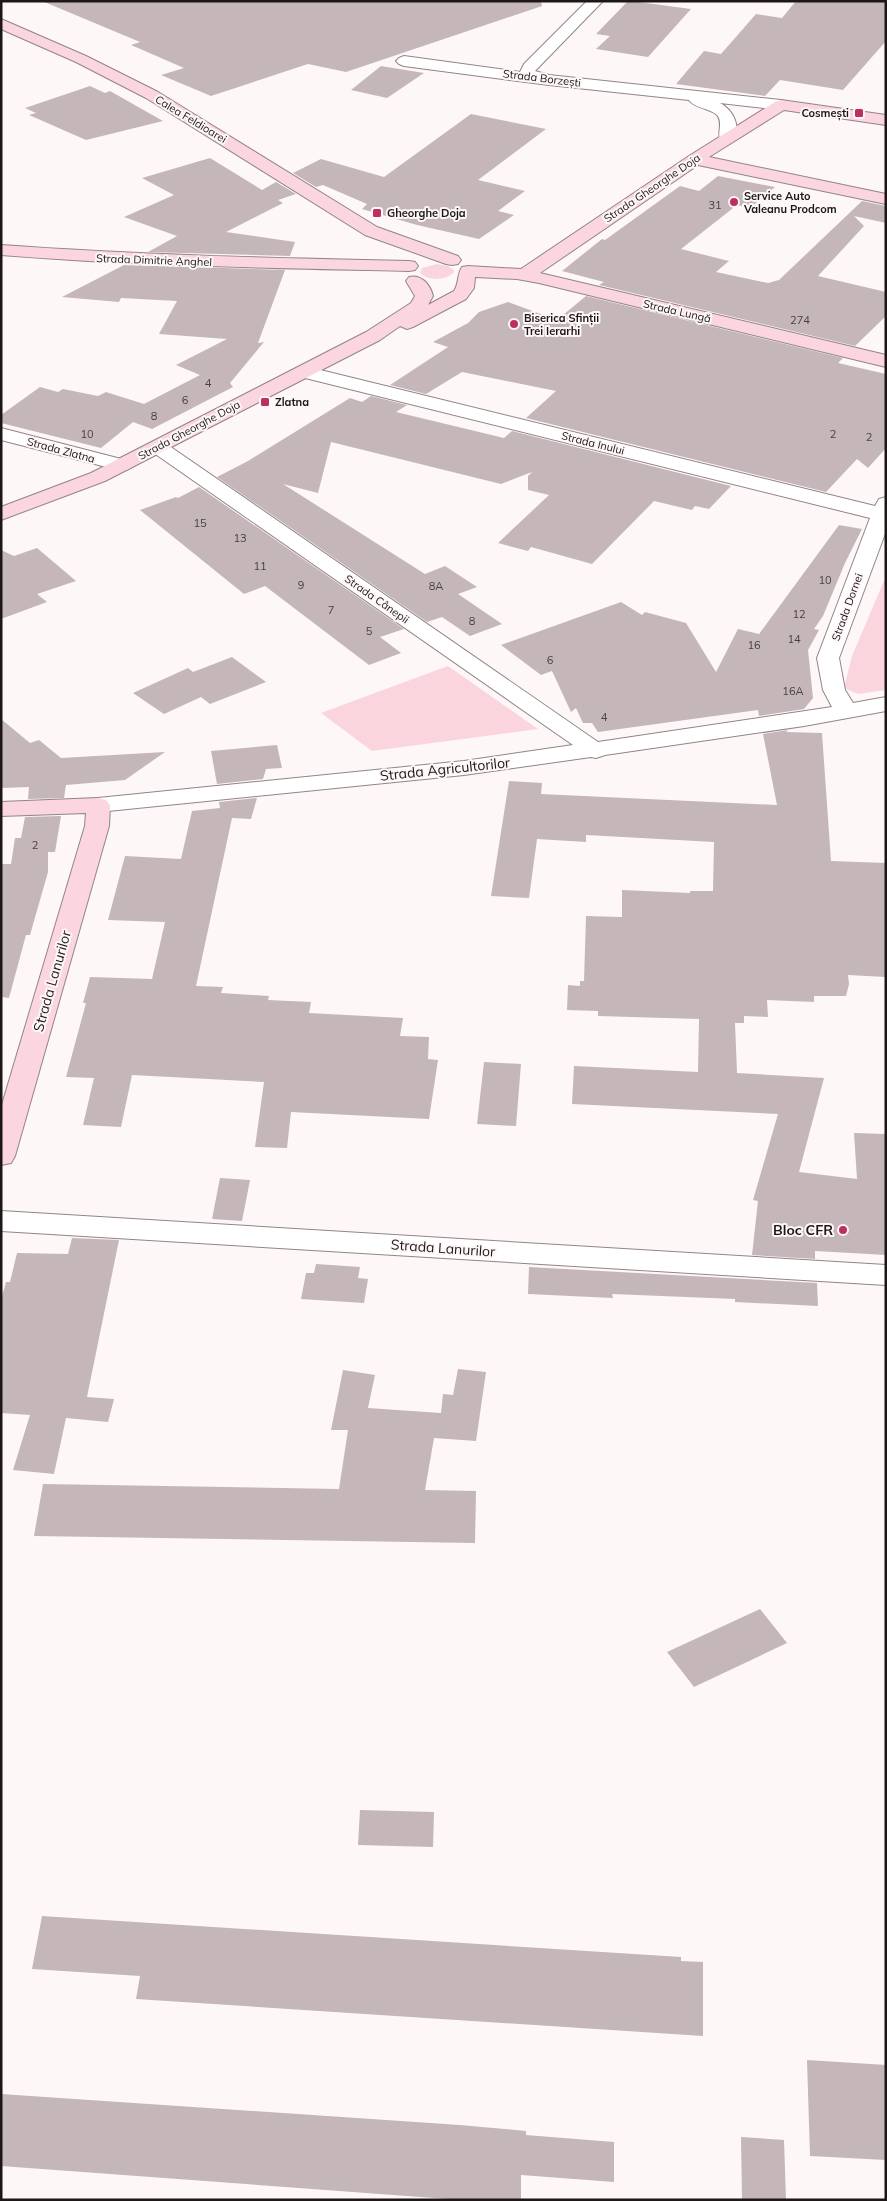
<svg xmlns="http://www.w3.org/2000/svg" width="887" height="2201" viewBox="0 0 887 2201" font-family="Mulish,sans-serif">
	<rect width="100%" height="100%" fill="#fdf7f8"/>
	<path fill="#fbd5dd" d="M 437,264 L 448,266 L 454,270 L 454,272 C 446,281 428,281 420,273 L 422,268 Z
		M 886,576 L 886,690 L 858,694 L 844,688 L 852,656 Z
		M 448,666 L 538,729 L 372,751 L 321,713 Z"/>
	<path fill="#c5b6b9" d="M 42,1 L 541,1 L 542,6 L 346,72 L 308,64 L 211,96 L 161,75 L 184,68 L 131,45 L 140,42 Z
		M 628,1 L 631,1 L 691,9 L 648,57 L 596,49 L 610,36 L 596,34 Z
		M 796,1 L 886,1 L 886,41 L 843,90 L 780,80 L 765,96 L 676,84 L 704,51 L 721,54 L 756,14 L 782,18 Z
		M 381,66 L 424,73 L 387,98 L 351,90 Z
		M 90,86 L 105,93 L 110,91 L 163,121 L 86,140 L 29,115 L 36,113 L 25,108 Z
		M 471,114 L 546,129 L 478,180 L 525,191 L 498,211 L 514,215 L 479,239 L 417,225 L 362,209 L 367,204 L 323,185 L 316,187 L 293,173 L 321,159 L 384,177 Z
		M 210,158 L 262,190 L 276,182 L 296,194 L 278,200 L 283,203 L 226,232 L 295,242 L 290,256 L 148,252 L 177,236 L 124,217 L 174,195 L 142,178 Z
		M 718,176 L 775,187 L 750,208 L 737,205 L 681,249 L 729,261 L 716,272 L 768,283 L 779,280 L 862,201 L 886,206 L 886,223 L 854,216 L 864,226 L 818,276 L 886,292 L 886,316 L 855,346 L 599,285 L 604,282 L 562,271 L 602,239 L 605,240 L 680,186 L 699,191 Z
		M 124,265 L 285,270 L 258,343 L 264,342 L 230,383 L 233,387 L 152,429 L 133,422 L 101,448 L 1,423 L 1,415 L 40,387 L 58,392 L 63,389 L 98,396 L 106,392 L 144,404 L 200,375 L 176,365 L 227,339 L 159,334 L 177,301 L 121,298 L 119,302 L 62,297 Z
		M 586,296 L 843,358 L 838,363 L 886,374 L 886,448 L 868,468 L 857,459 L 826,492 L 526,418 L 556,391 L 462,372 L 426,394 L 390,385 L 448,347 L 433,342 L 468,323 L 479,312 L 508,302 L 557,320 Z
		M 371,396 L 407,405 L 396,412 L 504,438 L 512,431 L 731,486 L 709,509 L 695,506 L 692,510 L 654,501 L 592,564 L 531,547 L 528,551 L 498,543 L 549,495 L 528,490 L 528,476 L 532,472 L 501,484 L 331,442 L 318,493 L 283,484 L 425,574 L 445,566 L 477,587 L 458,594 L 502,624 L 470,636 L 442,617 L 427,622 L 217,477 L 248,461 L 350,398 L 362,402 Z
		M 199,487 L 404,629 L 380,637 L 401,653 L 369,665 L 265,586 L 244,594 L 140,510 L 176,497 L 178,498 Z
		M 839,525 L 862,529 L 845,563 L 823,616 L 814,629 L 819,630 L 808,650 L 813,698 L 804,709 L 759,716 L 758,710 L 598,732 L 592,723 L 583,723 L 576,708 L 571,712 L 552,671 L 541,675 L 501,645 L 621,602 L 642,615 L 645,612 L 686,623 L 716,672 L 738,629 L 759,634 Z
		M 37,548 L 76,581 L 37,594 L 47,602 L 1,619 L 1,550 L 14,556 Z
		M 232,657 L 266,682 L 210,704 L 201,697 L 164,714 L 133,693 L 188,668 L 193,672 Z
		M 1,719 L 30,743 L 39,740 L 61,758 L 165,752 L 125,780 L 66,785 L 64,798 L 28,799 L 29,787 L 1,788 Z
		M 788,730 L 786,732 L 822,733 L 831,861 L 886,863 L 886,977 L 848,975 L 849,984 L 846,996 L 814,996 L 814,1002 L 767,1000 L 768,1017 L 744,1016 L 744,1023 L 735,1023 L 737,1073 L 824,1078 L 799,1172 L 857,1179 L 854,1133 L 886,1134 L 886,1255 L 815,1251 L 815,1259 L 752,1255 L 758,1201 L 753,1200 L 778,1114 L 572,1104 L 574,1066 L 698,1072 L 699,1019 L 598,1016 L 598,1011 L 567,1010 L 568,985 L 580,986 L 580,981 L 584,981 L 586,916 L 622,917 L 622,890 L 690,893 L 690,891 L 713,891 L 714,842 L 586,835 L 586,842 L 537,839 L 529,898 L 491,896 L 509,781 L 542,783 L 541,794 L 777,805 L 763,734 Z
		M 277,745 L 282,768 L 266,769 L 263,779 L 217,784 L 211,751 Z
		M 257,798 L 251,819 L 232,818 L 196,986 L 223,987 L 221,993 L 269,996 L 268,1000 L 311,1002 L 309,1013 L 403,1018 L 400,1036 L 429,1037 L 428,1059 L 438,1060 L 429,1119 L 291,1112 L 287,1148 L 255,1147 L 264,1082 L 132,1075 L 121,1127 L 83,1125 L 94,1078 L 66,1077 L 86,1003 L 83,1003 L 90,977 L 152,979 L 165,922 L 108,920 L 125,856 L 181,859 L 192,811 L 220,808 L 219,802 Z
		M 61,816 L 55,852 L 48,852 L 48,872 L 30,935 L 26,935 L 9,998 L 1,997 L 1,864 L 11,864 L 15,838 L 21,838 L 25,817 Z
		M 484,1062 L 521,1064 L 516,1126 L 477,1124 Z
		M 220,1178 L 250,1180 L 242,1221 L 212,1219 Z
		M 72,1238 L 119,1240 L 87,1397 L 114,1399 L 108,1422 L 66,1418 L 54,1474 L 13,1470 L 30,1415 L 1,1413 L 1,1300 L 6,1282 L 10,1282 L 17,1253 L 68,1254 Z
		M 316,1264 L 360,1267 L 358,1278 L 368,1279 L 364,1303 L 301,1299 L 306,1273 L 314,1273 Z
		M 529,1267 L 817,1283 L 818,1306 L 735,1302 L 735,1299 L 612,1294 L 613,1298 L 528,1294 Z
		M 458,1369 L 486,1372 L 476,1441 L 434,1438 L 425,1490 L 476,1491 L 475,1543 L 34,1536 L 43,1484 L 339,1489 L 348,1430 L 331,1430 L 343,1370 L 375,1375 L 368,1408 L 441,1413 L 443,1394 L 453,1395 Z
		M 760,1609 L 787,1643 L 694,1687 L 667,1652 Z
		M 360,1810 L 434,1812 L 433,1847 L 358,1845 Z
		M 42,1916 L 681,1957 L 681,1961 L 703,1962 L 703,2036 L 136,1999 L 140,1976 L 32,1969 Z
		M 807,2060 L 886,2065 L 886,2160 L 810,2156 Z
		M 1,2094 L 460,2125 L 526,2131 L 526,2135 L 614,2142 L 614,2182 L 521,2175 L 521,2200 L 461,2200 L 1,2166 Z
		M 741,2137 L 784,2140 L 786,2200 L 742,2200 Z"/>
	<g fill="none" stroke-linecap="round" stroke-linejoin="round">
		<g stroke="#928487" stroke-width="2">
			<path id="street" d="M 587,1 L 603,1 L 535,71 L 549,75 L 781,100 L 787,102 L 789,105 L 787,108 L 781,110 L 720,103 C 733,110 742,127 733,141 L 721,141 C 716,134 724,123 717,115 C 709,108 694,108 689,100 L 549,85 L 404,66 L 399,64 L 396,61 L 399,58 L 404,56 L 520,72 L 524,64 Z
				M 304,366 L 875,506 L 879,499 L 886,497 L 886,531 L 839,658 L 845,690 L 853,703 L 886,697 L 886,711 L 804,726 L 605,755 L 596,758 L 591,757 L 464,775 L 98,812 L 90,810 L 86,805 L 90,800 L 98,798 L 464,761 L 573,745 L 151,451 L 148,447 L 151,443 L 158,441 L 165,443 L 598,742 L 832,707 L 823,690 L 817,658 L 870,518 L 297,376 L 295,372 L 297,368 Z
				M 1,428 L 129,461 L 132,465 L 129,469 L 122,471 L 1,440 Z
				M 1,1211 L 886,1265 L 886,1285 L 1,1231 Z"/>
		</g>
		<g stroke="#928487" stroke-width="2">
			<path id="secondary" d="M 1,19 L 86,56 L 158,92 L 377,227 L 458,256 L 461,260 L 458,264 L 452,265 L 446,264 L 365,235 L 146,98 L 76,62 L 1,29 Z
				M 781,100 L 886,115 L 886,125 L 784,110 L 709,157 L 886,194 L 886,204 L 698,165 L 540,273 L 886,355 L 886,367 L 539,283 L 517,279 L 475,277 L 474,288 L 466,299 L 413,327 L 407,329 L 400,326 L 380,340 L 105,481 L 1,520 L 1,507 L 91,473 L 366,332 L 411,303 L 415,296 L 406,281 L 409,277 C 421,274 430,284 433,296 L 428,305 L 454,291 C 459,284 457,274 462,267 L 468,266 L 521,269 L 689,156 L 775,102 Z
				M 1,245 C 137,255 273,258 409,261 L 415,262 L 418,266 L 415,270 L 409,271 C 273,268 137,266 1,255 Z
				M 98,798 L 106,800 L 110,805 L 109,826 L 15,1156 L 11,1163 L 1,1165 L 1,1108 L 85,826 L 86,813 L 1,816 L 1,802 Z"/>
		</g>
		<use href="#street" fill="#fff" fill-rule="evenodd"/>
		<use href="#secondary" fill="#fbd5e0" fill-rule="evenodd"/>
	</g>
	<g fill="#bc2f62" stroke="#fdf7f8" stroke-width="2">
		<rect x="854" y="108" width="10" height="10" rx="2.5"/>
		<circle cx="734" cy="202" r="5"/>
		<rect x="372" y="208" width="10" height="10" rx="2.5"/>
		<circle cx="514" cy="324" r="5"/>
		<rect x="260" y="397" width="10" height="10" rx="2.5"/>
		<circle cx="843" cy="1230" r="5"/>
	</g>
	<g text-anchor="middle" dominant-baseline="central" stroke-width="4" stroke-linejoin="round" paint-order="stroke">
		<g font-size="11" fill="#1d1718" stroke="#fdf7f8">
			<text transform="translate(542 78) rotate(7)">Strada Borzești</text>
			<text transform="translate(191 119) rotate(31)">Calea Feldioarei</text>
			<text transform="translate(652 188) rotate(-34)">Strada Gheorghe Doja</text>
			<text transform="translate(154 260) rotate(2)">Strada Dimitrie Anghel</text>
			<text transform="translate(677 311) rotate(13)">Strada Lungă</text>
			<text transform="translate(189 430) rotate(-28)">Strada Gheorghe Doja</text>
			<text transform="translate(593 443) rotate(14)">Strada Inului</text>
			<text transform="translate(61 450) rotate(15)">Strada Zlatna</text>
			<text transform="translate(377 599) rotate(35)">Strada Cânepii</text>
			<text transform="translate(847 607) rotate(-70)">Strada Dornei</text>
		</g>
		<g font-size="11" font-weight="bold" fill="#1d1718" stroke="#fdf7f8" text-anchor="start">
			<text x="849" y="113" text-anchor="end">Cosmești</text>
			<text x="744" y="196">Service Auto<tspan x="744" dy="13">Valeanu Prodcom</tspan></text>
			<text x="387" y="213">Gheorghe Doja</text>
			<text x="524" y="318">Biserica Sfinții<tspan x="524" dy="13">Trei Ierarhi</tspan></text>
			<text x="275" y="402">Zlatna</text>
		</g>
		<g font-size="11" fill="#473f40">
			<text x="715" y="205">31</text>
			<text x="800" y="320">274</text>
			<text x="208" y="383">4</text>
			<text x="185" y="400">6</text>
			<text x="154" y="416">8</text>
			<text x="87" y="434">10</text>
			<text x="833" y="434">2</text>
			<text x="869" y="437">2</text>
			<text x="200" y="523">15</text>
			<text x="240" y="538">13</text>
			<text x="260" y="566">11</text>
			<text x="825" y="580">10</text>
			<text x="301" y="585">9</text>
			<text x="436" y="586">8A</text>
			<text x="331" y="610">7</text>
			<text x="799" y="614">12</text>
			<text x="472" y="621">8</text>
			<text x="369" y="631">5</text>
			<text x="794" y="639">14</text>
			<text x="754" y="645">16</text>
			<text x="550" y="660">6</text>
			<text x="793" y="691">16A</text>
			<text x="604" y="717">4</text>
			<text x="35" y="845">2</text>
		</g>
		<g font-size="14" fill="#1d1718" stroke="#fdf7f8">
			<text transform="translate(445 769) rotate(-6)">Strada Agricultorilor</text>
			<text transform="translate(52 981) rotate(-74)">Strada Lanurilor</text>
			<text transform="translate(443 1248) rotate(4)">Strada Lanurilor</text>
		</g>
		<g font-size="14" font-weight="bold" fill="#1d1718" stroke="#fdf7f8" text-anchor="end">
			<text x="833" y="1230">Bloc CFR</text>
		</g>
	</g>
	<rect width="887" height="2201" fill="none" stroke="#1d1718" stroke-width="5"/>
</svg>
